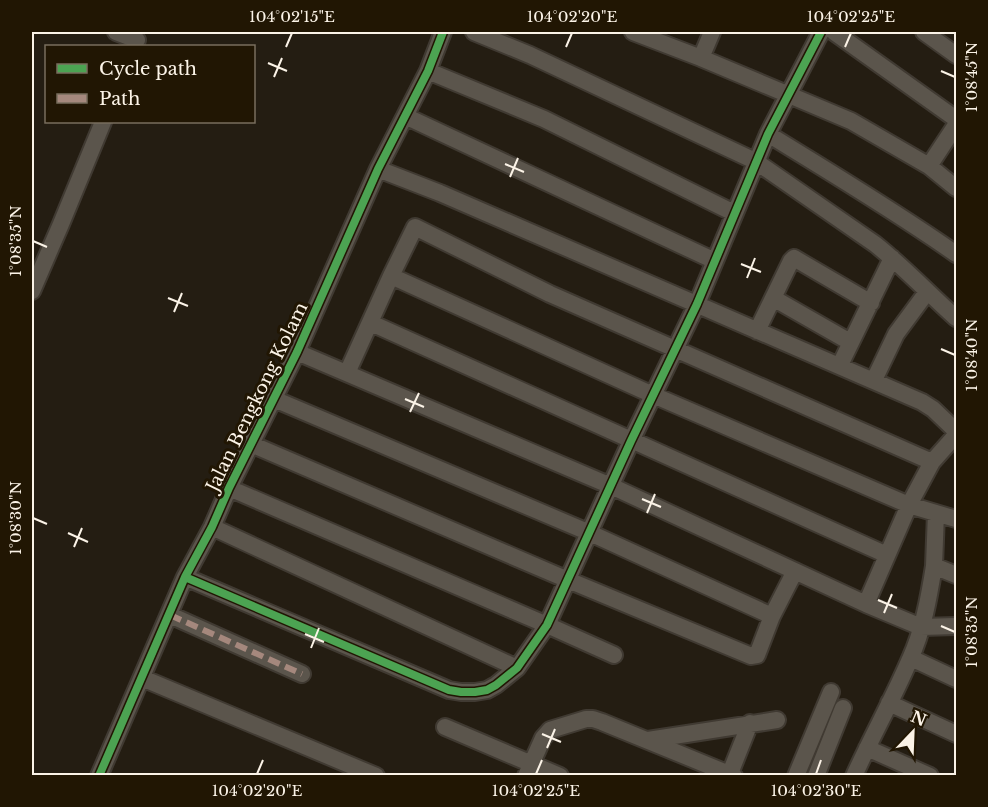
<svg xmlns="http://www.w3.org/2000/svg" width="988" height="807" viewBox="0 0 988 807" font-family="'Libre Baskerville',serif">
	<rect width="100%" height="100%" fill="#241d12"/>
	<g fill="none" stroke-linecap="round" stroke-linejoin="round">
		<g stroke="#403a32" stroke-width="20">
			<path id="minor" d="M 116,32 L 137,40
				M 474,32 L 530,55 L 755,161 L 875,244 C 904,267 929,294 956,318
				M 633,32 L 701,58 L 851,121 L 929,166 L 956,188
				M 834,32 L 956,119
				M 924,32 L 956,55
				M 701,58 L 712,32
				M 428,71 L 544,119 L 734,213
				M 405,116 L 715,261
				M 768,134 C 831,173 895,211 956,254
				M 929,166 L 956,125
				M 378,169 L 440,193 L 922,402 L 933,409 L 956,431
				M 391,276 L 653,395 L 909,505 L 956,519
				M 32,291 L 61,224 L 103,122
				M 773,298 L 850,342
				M 371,323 L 887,555
				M 757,331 L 791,261 L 794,258 L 871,303
				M 297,352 L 611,486 L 866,604
				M 840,365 L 892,258
				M 347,373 L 391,276 L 415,227 L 550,294 L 932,462
				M 874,380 L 896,334 L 927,292
				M 274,399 L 590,533 L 772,616
				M 956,435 L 932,462 L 909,505 L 866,604 L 921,627 L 956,626
				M 251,444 L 568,580 L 751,656 L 757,655 L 772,616 L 795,571
				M 229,488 L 547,625 L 614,655
				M 212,527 L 517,668
				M 934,566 L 936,513
				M 185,577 L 449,690 L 461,692 L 475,692 L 487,690 L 496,685 L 517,668 L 547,625 L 631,441 L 697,304 L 768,134 L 821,32
				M 170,615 L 302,674
				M 911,658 L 956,679
				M 142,678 L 376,776
				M 889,703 L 956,734
				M 445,727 L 560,776
				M 648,740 L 777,720
				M 867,748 L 930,776
				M 99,776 L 185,577 L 212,527 L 229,488 L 297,352 L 378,169 L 428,71 L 443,32
				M 526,776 L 543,738 L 550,730 L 586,719 L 593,719 L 602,722 L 734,776
				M 729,776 L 750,723
				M 796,776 L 831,692
				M 816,776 L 843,708
				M 854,776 C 872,736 893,699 910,659 C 923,631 929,597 934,566 L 956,575"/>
		</g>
		<use href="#minor" stroke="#5b554c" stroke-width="16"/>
		<path stroke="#a5887d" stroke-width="6" stroke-dasharray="12 6" stroke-linecap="butt" d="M 170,615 L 302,674"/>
		<g stroke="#211603" stroke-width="11">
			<path id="cycleway" d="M 185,577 L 449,690 L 461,692 L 475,692 L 487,690 L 496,685 L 517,668 L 547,625 L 631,441 L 697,304 L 768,134 L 821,32
				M 99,776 L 185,577 L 212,527 L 229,488 L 297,352 L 378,169 L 428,71 L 443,32"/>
		</g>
		<use href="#cycleway" stroke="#4ca352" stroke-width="8"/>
	</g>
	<path fill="none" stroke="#fbf3e7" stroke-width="2" d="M 286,47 L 292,33M 566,47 L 572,33M 845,47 L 851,33M 268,63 L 287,71M 941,71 L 955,77M 274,77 L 282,58M 505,164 L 524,172M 510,177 L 518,158M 33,241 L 47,247M 741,264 L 761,272M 747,278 L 755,258M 168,298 L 188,306M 174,312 L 182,293M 941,349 L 955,355M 405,399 L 424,407M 410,412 L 419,393M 642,499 L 661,507M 647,513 L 655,494M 33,518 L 47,524M 68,533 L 88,542M 74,547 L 82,528M 878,600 L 897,608M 884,613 L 892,594M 941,626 L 955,632M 305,634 L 324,642M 311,648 L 319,628M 542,734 L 561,742M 547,748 L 555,729M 257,774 L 263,760M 536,774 L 542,760M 816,774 L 821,760"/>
	<g text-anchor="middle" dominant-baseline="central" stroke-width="6" stroke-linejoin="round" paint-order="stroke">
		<g font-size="18" fill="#fbf3e7" stroke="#211603">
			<text transform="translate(257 397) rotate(-64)">Jalan Bengkong Kolam</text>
		</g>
	</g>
	<rect width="988" height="807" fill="none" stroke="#211603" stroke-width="66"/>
	<rect x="45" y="45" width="210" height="78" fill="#211603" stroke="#786e5e" stroke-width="1.5"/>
	<rect x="57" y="64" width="30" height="9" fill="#4ca352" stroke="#786e5e" stroke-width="1.5"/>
	<text x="99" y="75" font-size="18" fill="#fbf3e7">Cycle path</text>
	<rect x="57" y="94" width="30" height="9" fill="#a5887d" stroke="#786e5e" stroke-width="1.5"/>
	<text x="99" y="105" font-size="18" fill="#fbf3e7">Path</text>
	<g transform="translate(913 732) rotate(23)" stroke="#211603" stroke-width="4.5" paint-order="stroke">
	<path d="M0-4.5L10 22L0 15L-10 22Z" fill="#fbf3e7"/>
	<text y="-9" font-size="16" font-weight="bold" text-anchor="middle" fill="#fbf3e7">N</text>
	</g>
	<rect x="33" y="33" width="922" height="741" fill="none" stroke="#fbf3e7" stroke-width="2"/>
	<g font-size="15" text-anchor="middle" fill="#fbf3e7">
		<text x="292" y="22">104°02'15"E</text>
		<text x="572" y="22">104°02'20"E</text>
		<text x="851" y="22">104°02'25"E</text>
		<text transform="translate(972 77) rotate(-90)" y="5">1°08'45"N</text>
		<text transform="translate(16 241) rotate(-90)" y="5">1°08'35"N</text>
		<text transform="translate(972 355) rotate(-90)" y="5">1°08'40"N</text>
		<text transform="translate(16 518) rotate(-90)" y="5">1°08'30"N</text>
		<text transform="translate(972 632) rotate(-90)" y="5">1°08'35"N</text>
		<text x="257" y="796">104°02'20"E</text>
		<text x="536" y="796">104°02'25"E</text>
		<text x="816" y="796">104°02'30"E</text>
	</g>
</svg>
